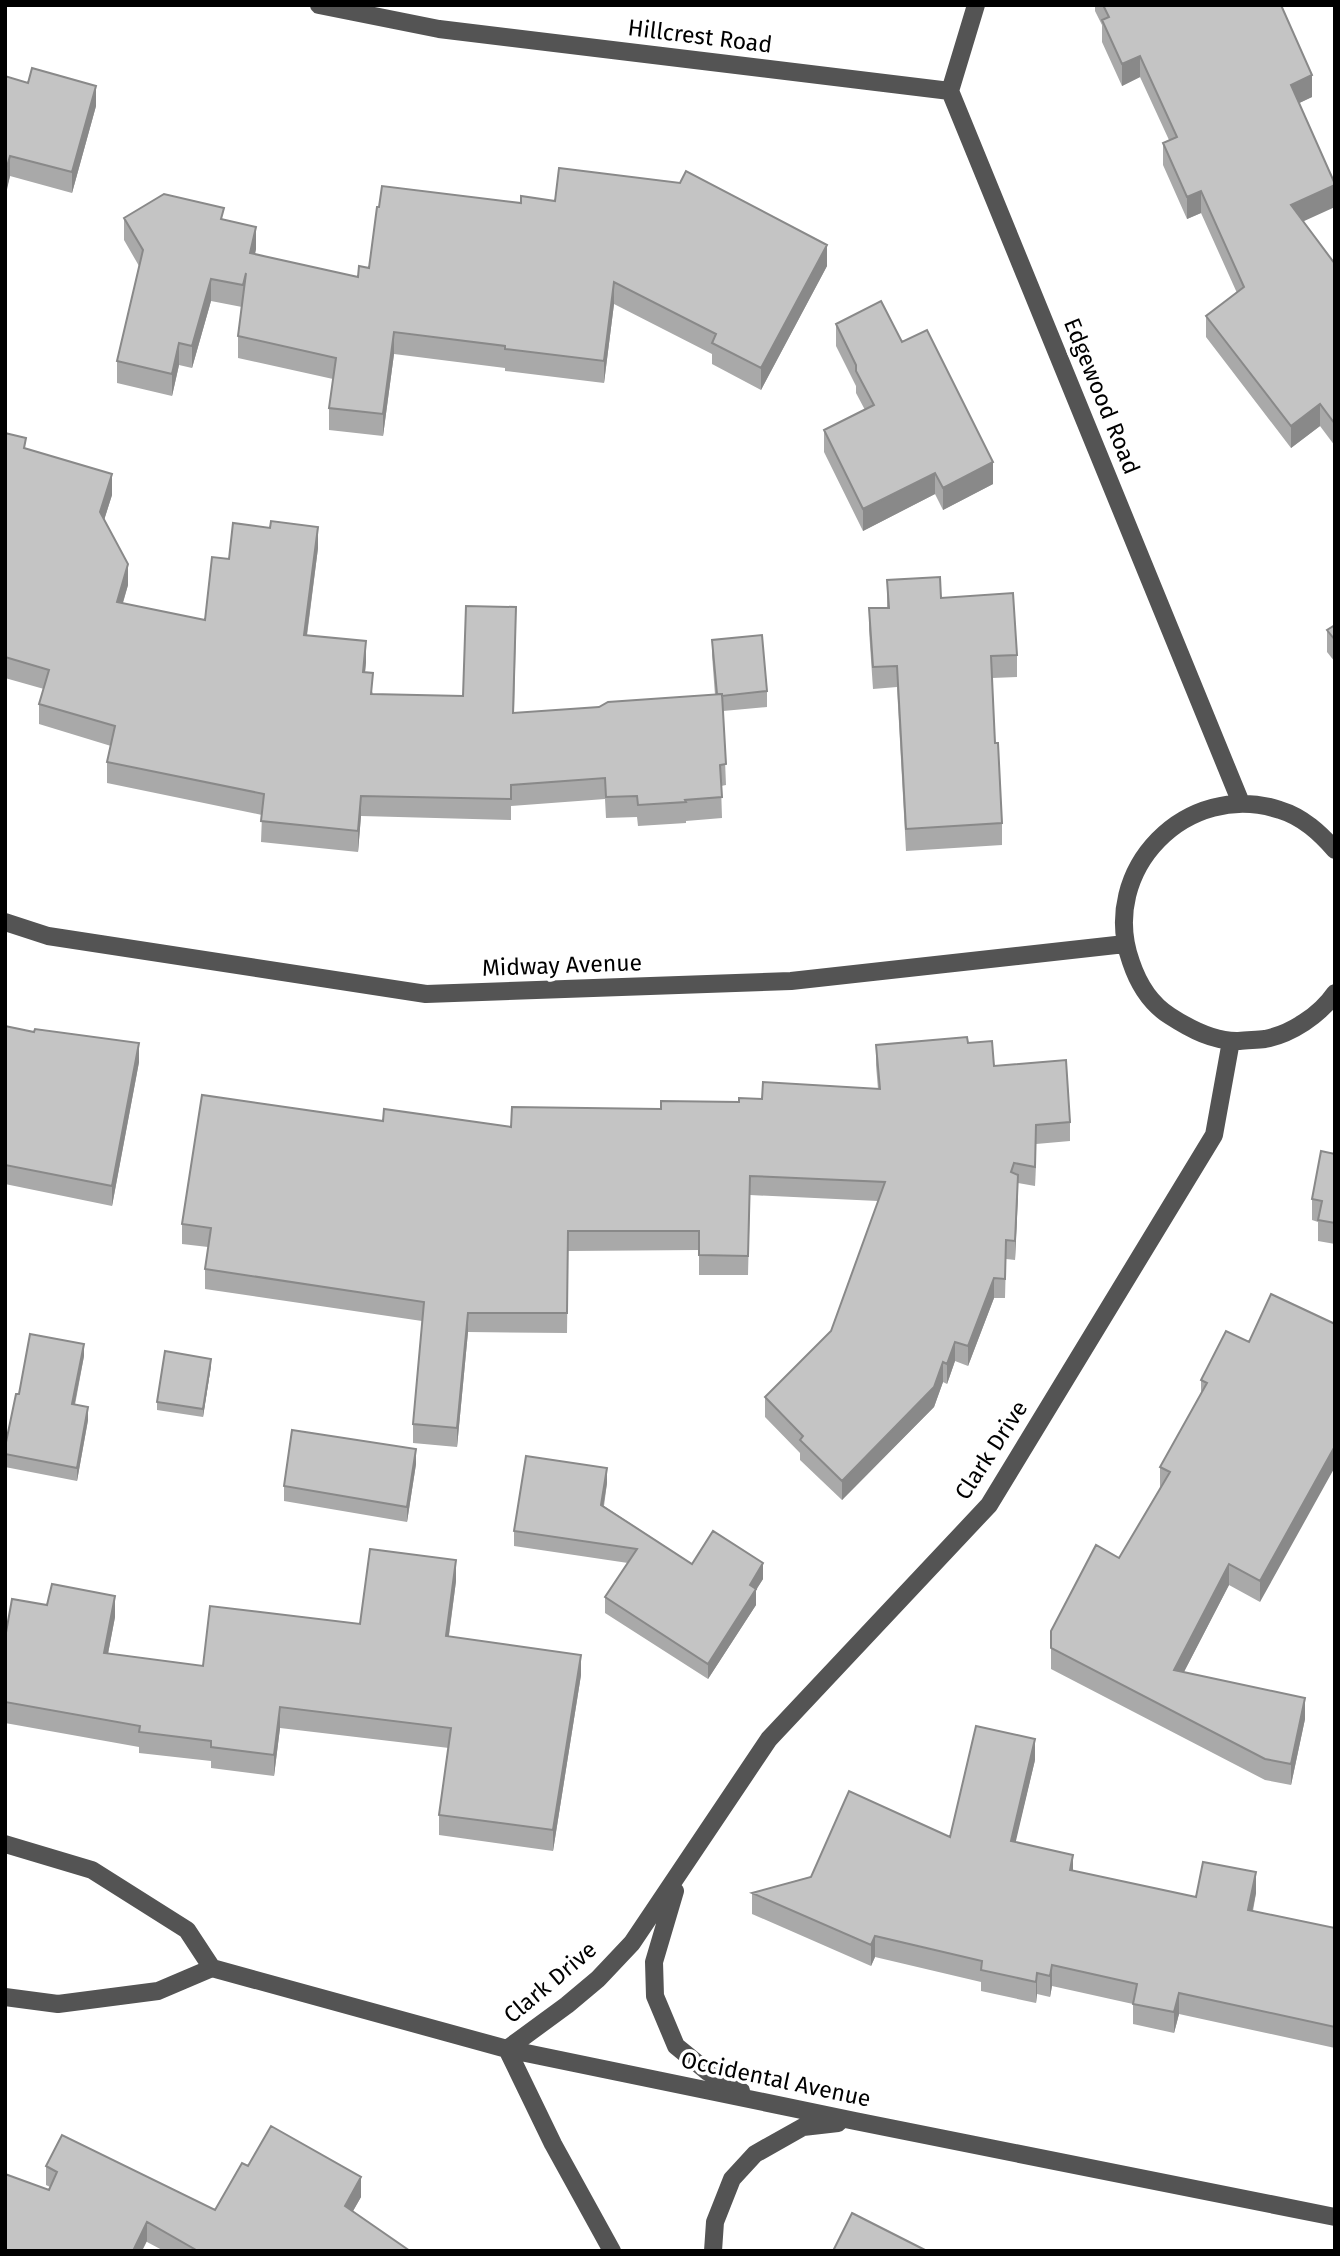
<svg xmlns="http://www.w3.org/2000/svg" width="1340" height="2256" viewBox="0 0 1340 2256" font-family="'Fira Sans',sans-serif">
	<rect width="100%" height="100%" fill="#fff"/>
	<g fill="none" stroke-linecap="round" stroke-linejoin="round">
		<path stroke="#545454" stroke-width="18" d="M 319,5 L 439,29 L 950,91
			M 976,5 L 950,91 L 1241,803
			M 1335,850 C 1320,833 1303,817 1280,810 C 1187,779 1098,870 1131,962 C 1138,983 1151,1004 1170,1016 C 1190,1029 1214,1042 1239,1041 C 1247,1040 1257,1040 1265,1039 C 1291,1034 1320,1015 1335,993
			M 5,922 L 48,936 L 426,994 L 791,981 L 1125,944
			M 5,1844 L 92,1870 L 187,1930 L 212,1968
			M 675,1891 L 654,1962 L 655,1996 L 676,2046 L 708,2072 L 741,2091
			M 5,1997 L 58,2004 L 158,1991 L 212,1968 L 507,2049 L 855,2121 L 1335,2217
			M 612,2251 L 553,2144 L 507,2049 L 567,2005 L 598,1979 L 632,1943 L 769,1739 L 989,1505 L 1214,1135 L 1231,1041
			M 713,2251 L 715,2222 L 732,2179 L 755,2154 L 803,2127 L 838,2123"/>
	</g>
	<path fill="#a9a9a9" d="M 1095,5 L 1281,5 L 1312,97 L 1299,103 L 1303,221 L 1335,264 L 1335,446 L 1320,426 L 1291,448 L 1206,337 L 1206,316 L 1237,293 L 1201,213 L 1187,219 L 1163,165 L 1163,143 L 1169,140 L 1140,77 L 1122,86 L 1102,42 L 1102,25 L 1095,11 Z
		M 5,76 L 96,106 L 72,193 L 10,176 L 5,194 Z
		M 124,218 L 224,220 L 256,249 L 255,254 L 358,277 L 369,268 L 827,266 L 761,390 L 712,364 L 712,354 L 614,304 L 604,383 L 505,371 L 505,368 L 394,354 L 383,436 L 329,430 L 329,408 L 333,379 L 238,358 L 238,336 L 242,307 L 211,301 L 192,368 L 179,365 L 172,396 L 117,383 L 117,361 L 139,266 L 124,240 Z
		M 836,324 L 902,342 L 993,484 L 943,510 L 935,494 L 863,531 L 824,452 L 824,430 L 865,410 L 856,393 L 856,386 L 836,346 Z
		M 5,433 L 26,448 L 112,495 L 104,520 L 128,585 L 123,603 L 205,620 L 229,559 L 318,548 L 307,636 L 366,662 L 365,672 L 373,694 L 463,696 L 516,628 L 514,713 L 599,707 L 715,695 L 712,655 L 712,640 L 767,691 L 767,707 L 723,711 L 726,785 L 721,786 L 722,818 L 686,821 L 686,823 L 638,826 L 637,817 L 606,818 L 605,799 L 511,806 L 511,820 L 361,816 L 358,852 L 261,842 L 262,815 L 107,783 L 107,762 L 111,746 L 39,724 L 39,704 L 44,689 L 5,678 Z
		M 887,580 L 941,598 L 1017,655 L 1017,677 L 992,678 L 995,743 L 1002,823 L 1002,845 L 906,851 L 897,687 L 873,689 L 869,630 L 869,608 L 887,608 Z
		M 1335,625 L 1335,662 L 1327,652 L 1327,630 Z
		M 5,1026 L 139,1062 L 112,1206 L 5,1184 Z
		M 968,1043 L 994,1066 L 1070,1122 L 1070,1141 L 1036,1144 L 1035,1186 L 1018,1183 L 1015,1260 L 1006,1259 L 1005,1298 L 994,1298 L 968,1366 L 955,1361 L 947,1384 L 943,1382 L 934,1407 L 842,1500 L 800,1460 L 800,1453 L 765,1417 L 765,1397 L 831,1331 L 878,1201 L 750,1195 L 748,1275 L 699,1275 L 699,1250 L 568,1251 L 567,1333 L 468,1332 L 457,1447 L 413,1443 L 413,1424 L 422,1321 L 205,1289 L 205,1269 L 208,1247 L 182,1244 L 182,1224 L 383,1121 L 511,1127 L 661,1109 L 878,1089 L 876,1065 L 876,1045 Z
		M 1335,1154 L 1335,1244 L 1318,1241 L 1318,1222 L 1312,1220 L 1312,1199 Z
		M 1271,1294 L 1260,1602 L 1229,1585 L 1184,1672 L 1305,1719 L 1291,1785 L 1265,1780 L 1051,1669 L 1051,1631 L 1119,1558 L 1160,1488 L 1160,1467 L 1201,1393 L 1201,1380 L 1249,1342 Z
		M 84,1356 L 75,1405 L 88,1420 L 77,1481 L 5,1467 L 5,1447 L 19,1394 Z
		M 211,1366 L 203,1417 L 157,1410 L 157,1402 Z
		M 416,1464 L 407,1522 L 284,1501 L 284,1486 Z
		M 607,1483 L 604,1506 L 692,1564 L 763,1579 L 756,1590 L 756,1605 L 708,1679 L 605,1613 L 605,1597 L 628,1563 L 514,1546 L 514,1531 Z
		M 456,1581 L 449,1636 L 581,1675 L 553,1851 L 439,1835 L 439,1815 L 449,1748 L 280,1728 L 274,1776 L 211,1768 L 211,1761 L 139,1753 L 139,1747 L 5,1723 L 5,1638 L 115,1617 L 108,1654 L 203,1666 L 360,1624 Z
		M 1035,1760 L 1015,1842 L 1073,1871 L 1196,1897 L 1256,1893 L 1253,1911 L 1335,1928 L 1335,2048 L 1179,2014 L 1174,2033 L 1133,2024 L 1133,2004 L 1052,1986 L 1050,1997 L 1037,1994 L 1036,2003 L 981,1991 L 981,1982 L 875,1957 L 871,1966 L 752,1914 L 752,1893 L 950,1837 Z
		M 46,2166 L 215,2210 L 248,2166 L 361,2197 L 353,2211 L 410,2251 L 164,2251 L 49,2190 L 50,2187 L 46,2185 Z"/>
	<path fill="#898989" d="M 1140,56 L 1140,77 L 1122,86 L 1122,64 Z
		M 1312,75 L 1312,97 L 1291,107 L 1291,85 Z
		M 96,86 L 96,106 L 72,193 L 72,172 Z
		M 10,156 L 10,176 L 6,194 L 6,174 Z
		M 1335,185 L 1335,207 L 1291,227 L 1291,205 Z
		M 1201,191 L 1201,213 L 1187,219 L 1187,197 Z
		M 256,227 L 256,249 L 250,275 L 250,253 Z
		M 827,245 L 827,266 L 761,390 L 761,368 Z
		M 211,279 L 211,301 L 192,368 L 192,346 Z
		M 614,282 L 614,304 L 604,383 L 604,361 Z
		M 394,332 L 394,354 L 383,436 L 383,414 Z
		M 179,343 L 179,365 L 172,396 L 172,374 Z
		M 1320,404 L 1320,426 L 1291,448 L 1291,426 Z
		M 993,462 L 993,484 L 943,510 L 943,488 Z
		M 935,473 L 935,494 L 863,531 L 863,509 Z
		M 112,474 L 112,495 L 100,533 L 100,512 Z
		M 318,527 L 318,548 L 304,656 L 304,635 Z
		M 128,564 L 128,585 L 117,622 L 117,602 Z
		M 366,641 L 366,662 L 363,693 L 363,672 Z
		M 361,796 L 361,816 L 358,852 L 358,831 Z
		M 139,1043 L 139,1062 L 112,1206 L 112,1186 Z
		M 1036,1125 L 1036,1144 L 1035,1186 L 1035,1167 Z
		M 1018,1175 L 1018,1195 L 1015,1260 L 1015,1241 Z
		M 994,1278 L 994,1298 L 968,1366 L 968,1346 Z
		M 468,1313 L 468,1332 L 457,1447 L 457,1428 Z
		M 955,1342 L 955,1361 L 947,1384 L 947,1364 Z
		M 84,1344 L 84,1356 L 72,1417 L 72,1404 Z
		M 211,1359 L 211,1366 L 203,1417 L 203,1409 Z
		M 943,1362 L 943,1382 L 934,1407 L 842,1500 L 842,1481 Z
		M 88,1407 L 88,1420 L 77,1481 L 77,1468 Z
		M 1335,1446 L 1335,1467 L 1260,1602 L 1260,1581 Z
		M 416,1449 L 416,1464 L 407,1522 L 407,1507 Z
		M 607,1468 L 607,1483 L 601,1520 L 601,1505 Z
		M 456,1560 L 456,1581 L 446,1656 L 446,1636 Z
		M 763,1563 L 763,1579 L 756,1590 L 756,1605 L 708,1679 L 708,1664 L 750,1585 Z
		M 1229,1564 L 1229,1585 L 1174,1691 L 1174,1670 Z
		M 115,1596 L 115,1617 L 104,1674 L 104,1653 Z
		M 581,1655 L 581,1675 L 553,1851 L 553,1830 Z
		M 1305,1698 L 1305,1719 L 1291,1785 L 1291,1764 Z
		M 280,1707 L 280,1728 L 274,1776 L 274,1755 Z
		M 1035,1739 L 1035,1760 L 1011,1862 L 1011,1841 Z
		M 1073,1855 L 1073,1876 L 1070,1870 Z
		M 1256,1872 L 1256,1893 L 1248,1931 L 1248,1910 Z
		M 875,1936 L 875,1957 L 871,1966 L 871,1945 Z
		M 1052,1965 L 1052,1986 L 1050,1997 L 1050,1976 Z
		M 1037,1973 L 1037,1994 L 1036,2003 L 1036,1982 Z
		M 1179,1993 L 1179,2014 L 1174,2033 L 1174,2012 Z
		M 361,2177 L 361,2197 L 345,2225 L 345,2206 Z
		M 147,2222 L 147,2241 L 142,2251 L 133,2251 Z"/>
	<path fill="#c4c4c4" stroke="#898989" stroke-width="2" d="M 1103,5 L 1281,5 L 1312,75 L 1291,85 L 1335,184 L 1335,185 L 1291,205 L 1335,264 L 1335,424 L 1320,404 L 1291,426 L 1206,316 L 1244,287 L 1201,191 L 1187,197 L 1163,143 L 1177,137 L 1140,56 L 1122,64 L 1102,20 L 1109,17 Z
		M 32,68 L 96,86 L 72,172 L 10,156 L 5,174 L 5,76 L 28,83 Z
		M 559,168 L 680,183 L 686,171 L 827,245 L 761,368 L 712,343 L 716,334 L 614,282 L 604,361 L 505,349 L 505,346 L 394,332 L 383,414 L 329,408 L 336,358 L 238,336 L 246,273 L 243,285 L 211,279 L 192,346 L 179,343 L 172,374 L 117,361 L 143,250 L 124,218 L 164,194 L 224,208 L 221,219 L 256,227 L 250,253 L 358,277 L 359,266 L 369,268 L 377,207 L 379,207 L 382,186 L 521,203 L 521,196 L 555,201 Z
		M 881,301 L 902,342 L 927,330 L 993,462 L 943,488 L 935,473 L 863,509 L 824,430 L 874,405 L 856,371 L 856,365 L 836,324 Z
		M 5,433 L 26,438 L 24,448 L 112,474 L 100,512 L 128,564 L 117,602 L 205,620 L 212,557 L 229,559 L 233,523 L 270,528 L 271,521 L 318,527 L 304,635 L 366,641 L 363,672 L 373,673 L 371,694 L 463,696 L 466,606 L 516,607 L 513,713 L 599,707 L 608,702 L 722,694 L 726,764 L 720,765 L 722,797 L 685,800 L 686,802 L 638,805 L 637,796 L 606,797 L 605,778 L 511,785 L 511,799 L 361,796 L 358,831 L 261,821 L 264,794 L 107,762 L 115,726 L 39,704 L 49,670 L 5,657 Z
		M 940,577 L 941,598 L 1013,593 L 1017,655 L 991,656 L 995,743 L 998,743 L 1002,823 L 906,829 L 897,666 L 873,667 L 869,608 L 889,608 L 887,580 Z
		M 1335,625 L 1335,640 L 1327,630 Z
		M 762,635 L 767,691 L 722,696 L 722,694 L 717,694 L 712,640 Z
		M 5,1026 L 34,1032 L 35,1029 L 139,1043 L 112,1186 L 5,1165 Z
		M 967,1037 L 968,1043 L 992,1041 L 994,1066 L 1066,1060 L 1070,1122 L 1036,1125 L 1035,1167 L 1014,1163 L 1011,1172 L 1018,1175 L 1015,1241 L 1006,1240 L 1005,1279 L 994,1278 L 968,1346 L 955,1342 L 947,1364 L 943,1362 L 934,1387 L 842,1481 L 800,1440 L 803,1436 L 765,1397 L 831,1331 L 885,1182 L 750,1176 L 748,1256 L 699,1255 L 699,1231 L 568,1231 L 567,1313 L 468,1313 L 457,1428 L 413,1424 L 424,1302 L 205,1269 L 211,1228 L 182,1224 L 202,1095 L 383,1121 L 384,1109 L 511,1127 L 512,1107 L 661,1109 L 661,1101 L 739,1102 L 739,1098 L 762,1099 L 763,1082 L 880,1089 L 876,1045 Z
		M 1321,1151 L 1335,1154 L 1335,1223 L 1318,1220 L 1322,1201 L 1312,1199 Z
		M 1271,1294 L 1335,1324 L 1335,1446 L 1260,1581 L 1229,1564 L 1174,1670 L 1305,1698 L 1291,1764 L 1265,1759 L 1051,1648 L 1051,1631 L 1096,1545 L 1119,1558 L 1170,1472 L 1160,1467 L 1207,1383 L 1201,1380 L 1226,1331 L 1249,1342 Z
		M 30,1334 L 84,1344 L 72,1404 L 88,1407 L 77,1468 L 5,1454 L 5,1447 L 16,1394 L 19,1394 Z
		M 165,1351 L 211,1359 L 203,1409 L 157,1402 Z
		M 292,1430 L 416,1449 L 407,1507 L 284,1486 Z
		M 526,1456 L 607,1468 L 601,1505 L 692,1564 L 713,1531 L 763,1563 L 750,1585 L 756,1589 L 708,1664 L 605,1597 L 637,1549 L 514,1531 Z
		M 370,1549 L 456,1560 L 446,1636 L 581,1655 L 553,1830 L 439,1815 L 451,1728 L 280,1707 L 274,1755 L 211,1747 L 211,1741 L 139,1732 L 140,1726 L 5,1702 L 5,1638 L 12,1599 L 47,1605 L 52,1584 L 115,1596 L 104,1653 L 203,1666 L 210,1606 L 360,1624 Z
		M 976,1726 L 1035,1739 L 1011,1841 L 1073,1855 L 1070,1870 L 1196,1897 L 1203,1862 L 1256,1872 L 1248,1910 L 1335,1928 L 1335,2027 L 1179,1993 L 1174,2012 L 1133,2004 L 1137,1984 L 1052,1965 L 1050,1976 L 1037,1973 L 1036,1982 L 981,1970 L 982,1961 L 875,1936 L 871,1945 L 752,1893 L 811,1877 L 849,1791 L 950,1837 Z
		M 271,2126 L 361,2177 L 345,2206 L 410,2251 L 198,2251 L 147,2222 L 133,2251 L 5,2251 L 5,2174 L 49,2190 L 57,2172 L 46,2166 L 62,2135 L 215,2210 L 242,2163 L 248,2166 Z
		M 852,2213 L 927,2251 L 833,2251 Z"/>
	<g text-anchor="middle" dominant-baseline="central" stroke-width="7" stroke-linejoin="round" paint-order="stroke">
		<g font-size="23" fill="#000" stroke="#fff">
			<text transform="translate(700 36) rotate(7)">Hillcrest Road</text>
			<text transform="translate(1102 396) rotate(68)">Edgewood Road</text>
			<text transform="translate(562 965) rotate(-2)">Midway Avenue</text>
			<text transform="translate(991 1450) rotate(-57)">Clark Drive</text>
			<text transform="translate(550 1982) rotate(-40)">Clark Drive</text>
			<text transform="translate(776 2079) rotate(12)">Occidental Avenue</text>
		</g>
	</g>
	<rect width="1340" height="2256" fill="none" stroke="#000000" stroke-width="14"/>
</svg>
